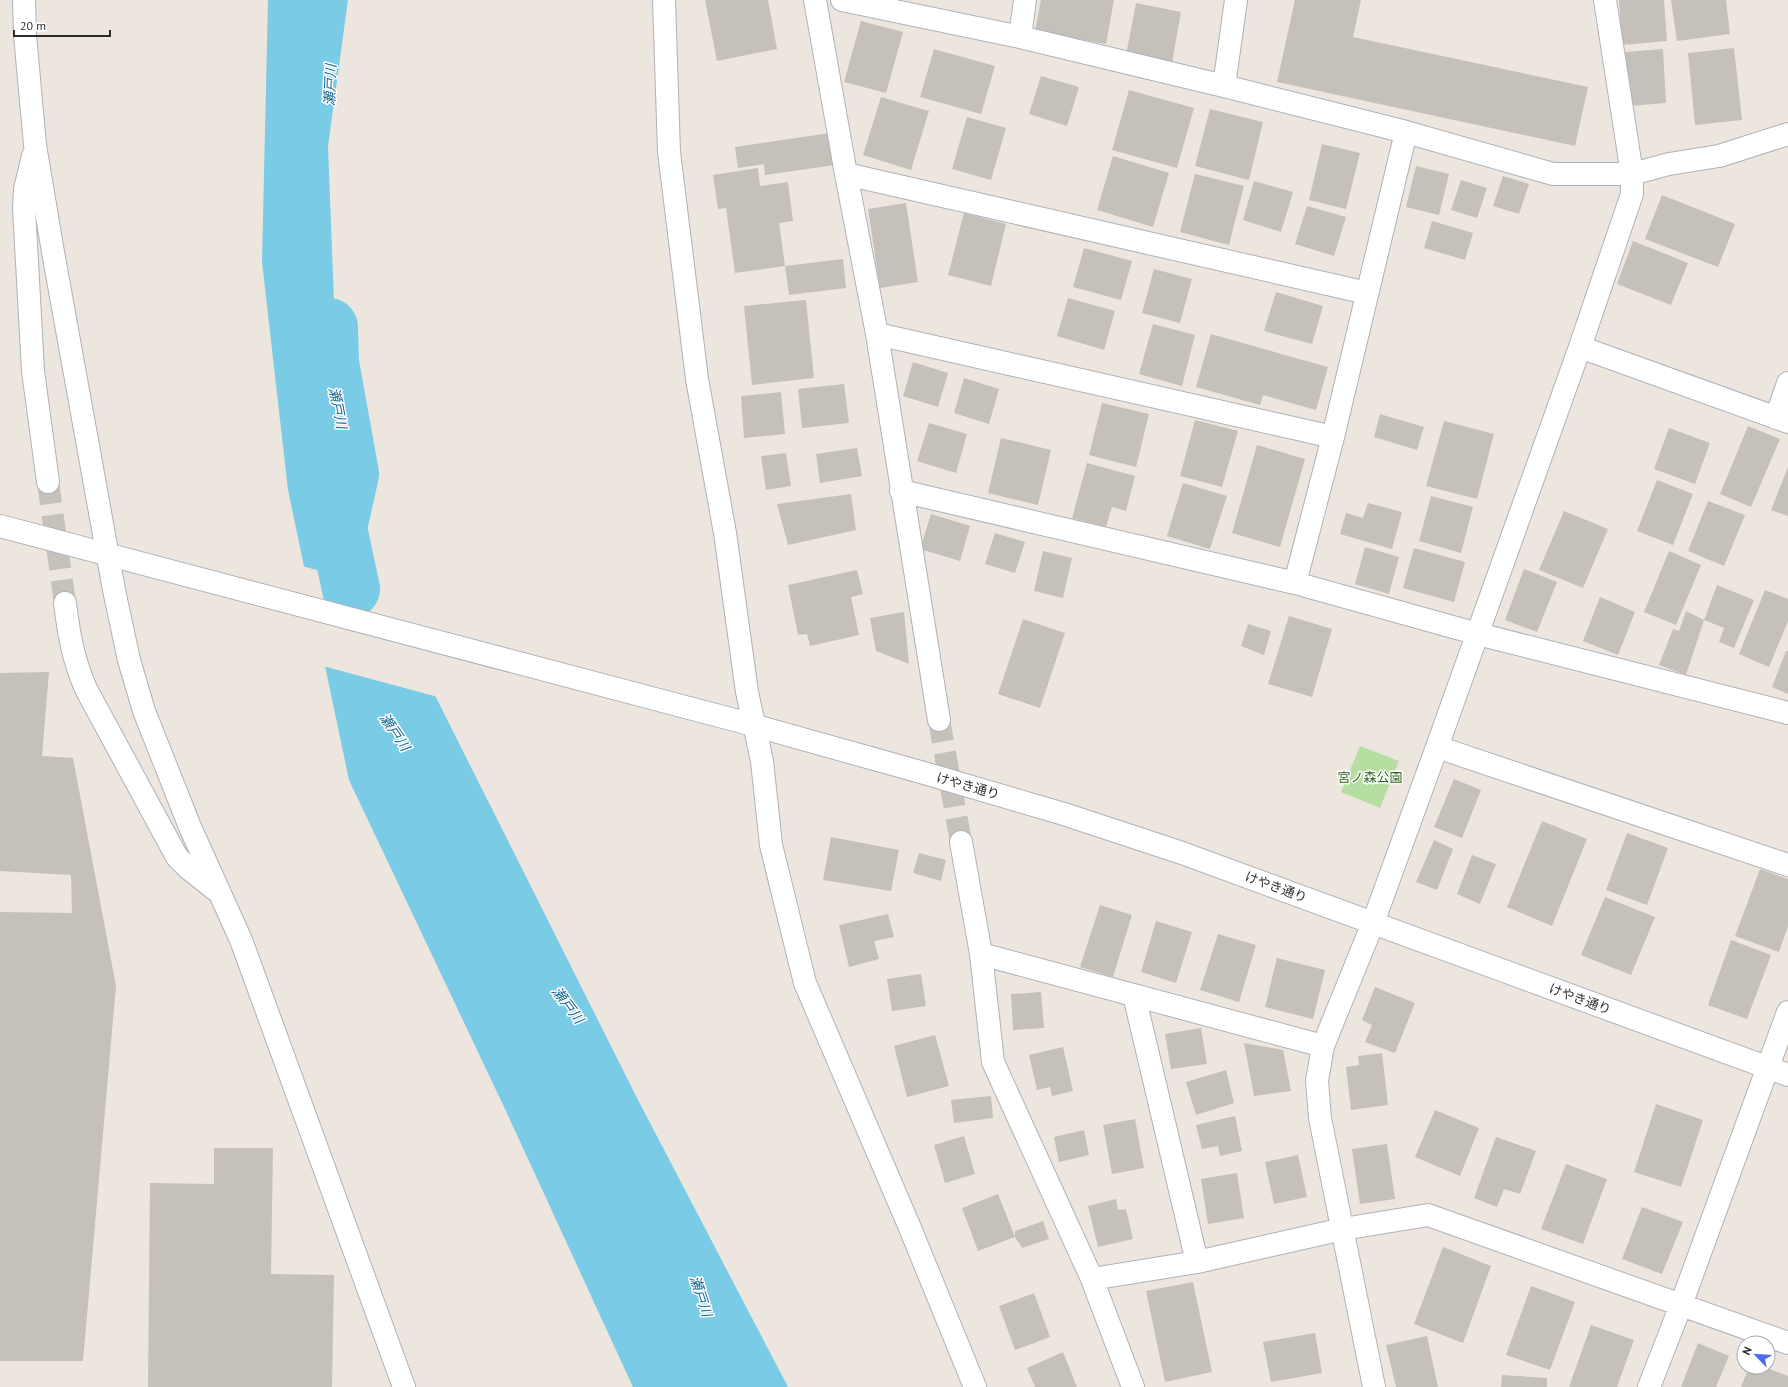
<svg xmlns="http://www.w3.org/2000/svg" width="1788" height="1387" viewBox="0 0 1788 1387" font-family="'PT Sans','Noto Sans JP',sans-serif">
	<rect width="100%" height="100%" fill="#ece6df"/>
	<path fill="#b6dea0" d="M 1360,746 L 1399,761 L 1380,808 L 1341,792 Z"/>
	<path fill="#7acbe6" d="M 268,0 L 348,0 L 328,146 L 342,510 L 637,1098 L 788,1387 L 633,1387 L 505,1109 L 349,780 L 288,490 L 262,262 Z"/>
	<path fill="#ece6df" d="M 302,566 L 383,588 L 438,697 L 323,666 Z"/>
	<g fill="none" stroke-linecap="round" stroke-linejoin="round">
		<path stroke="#7acbe6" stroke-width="58" d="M 329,327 L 330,363 L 350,474 L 338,528 L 351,589"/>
	</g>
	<path fill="#c5c0ba" d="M 705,0 L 768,0 L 777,49 L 717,61 Z
		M 1041,0 L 1114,0 L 1106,44 L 1035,31 Z
		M 1295,0 L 1361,0 L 1353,37 L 1588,87 L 1575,146 L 1277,82 Z
		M 1619,0 L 1664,0 L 1667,41 L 1622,45 Z
		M 1671,0 L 1726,0 L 1730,34 L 1677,41 Z
		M 1136,3 L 1181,12 L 1172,63 L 1126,55 Z
		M 861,21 L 903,32 L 886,93 L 844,82 Z
		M 1734,48 L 1742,120 L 1695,125 L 1688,53 Z
		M 934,49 L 995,66 L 981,114 L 920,97 Z
		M 1663,49 L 1666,103 L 1629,106 L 1625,52 Z
		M 1041,76 L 1079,87 L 1067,126 L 1029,114 Z
		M 1129,90 L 1194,108 L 1177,168 L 1112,150 Z
		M 881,97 L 929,111 L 911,170 L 863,155 Z
		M 1210,109 L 1263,122 L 1249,180 L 1195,166 Z
		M 967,117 L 1006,128 L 991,180 L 952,169 Z
		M 830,133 L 835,165 L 765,175 L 764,164 L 738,168 L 735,147 Z
		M 1322,144 L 1360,153 L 1346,209 L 1309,200 Z
		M 1113,156 L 1169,173 L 1153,227 L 1097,210 Z
		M 1416,166 L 1449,174 L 1439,215 L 1406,207 Z
		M 758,168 L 760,186 L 788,182 L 793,221 L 779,223 L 785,266 L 735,273 L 726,208 L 718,209 L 713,175 Z
		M 1195,174 L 1244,186 L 1229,245 L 1180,232 Z
		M 1503,176 L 1529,184 L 1519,214 L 1493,206 Z
		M 1461,180 L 1487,188 L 1477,218 L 1451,210 Z
		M 1254,181 L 1293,192 L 1281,232 L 1243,220 Z
		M 1662,195 L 1735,224 L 1718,267 L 1645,239 Z
		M 906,203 L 918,282 L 880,288 L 868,209 Z
		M 1307,206 L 1346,217 L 1334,256 L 1295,244 Z
		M 964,213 L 1006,224 L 991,286 L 948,275 Z
		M 1432,221 L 1473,233 L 1465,260 L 1424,248 Z
		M 1633,241 L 1688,263 L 1671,305 L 1617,284 Z
		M 1084,248 L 1132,261 L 1121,300 L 1073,287 Z
		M 843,259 L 846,288 L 789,295 L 785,266 Z
		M 1154,269 L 1192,279 L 1180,323 L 1142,313 Z
		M 1276,292 L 1323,306 L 1312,344 L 1264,331 Z
		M 1068,298 L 1115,311 L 1104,350 L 1057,336 Z
		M 806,300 L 814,378 L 752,385 L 744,306 Z
		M 1153,324 L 1195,335 L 1182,386 L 1139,374 Z
		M 1211,334 L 1328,367 L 1316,410 L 1263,395 L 1260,405 L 1196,387 Z
		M 913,362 L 948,373 L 938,407 L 903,396 Z
		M 964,378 L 999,389 L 989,424 L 954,413 Z
		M 844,384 L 849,423 L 802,428 L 798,389 Z
		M 781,392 L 785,434 L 744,438 L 741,396 Z
		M 1102,403 L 1149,414 L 1136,467 L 1089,455 Z
		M 1380,414 L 1424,427 L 1417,450 L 1374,437 Z
		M 1195,420 L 1238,431 L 1222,487 L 1180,476 Z
		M 1444,421 L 1494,434 L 1477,499 L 1426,486 Z
		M 929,423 L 967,434 L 956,473 L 917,461 Z
		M 1748,426 L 1780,439 L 1751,507 L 1720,494 Z
		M 1669,428 L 1710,443 L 1695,484 L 1654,469 Z
		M 1001,438 L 1051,450 L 1038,505 L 988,493 Z
		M 1257,445 L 1305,459 L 1280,547 L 1232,533 Z
		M 857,448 L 862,476 L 820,483 L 816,454 Z
		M 786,453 L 791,486 L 766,490 L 761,456 Z
		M 1087,463 L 1135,476 L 1126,511 L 1112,507 L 1106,527 L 1072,518 Z
		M 1788,467 L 1788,516 L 1771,510 Z
		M 1657,480 L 1693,494 L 1673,545 L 1637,531 Z
		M 1183,483 L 1227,496 L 1210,549 L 1167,536 Z
		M 851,494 L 856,530 L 788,545 L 777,504 Z
		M 1431,496 L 1473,507 L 1461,553 L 1419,541 Z
		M 1708,501 L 1745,515 L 1724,566 L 1688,551 Z
		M 1368,503 L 1402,512 L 1392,549 L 1340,534 L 1346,513 L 1363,518 Z
		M 1564,511 L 1608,529 L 1583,588 L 1539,570 Z
		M 931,514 L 970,526 L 960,561 L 920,549 Z
		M 995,533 L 1025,542 L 1015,573 L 985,564 Z
		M 1365,547 L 1399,557 L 1389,594 L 1355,584 Z
		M 1414,548 L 1465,562 L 1454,602 L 1403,588 Z
		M 1043,551 L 1072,558 L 1063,598 L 1034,591 Z
		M 1669,551 L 1701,565 L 1676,625 L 1644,612 Z
		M 1524,569 L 1557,582 L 1537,632 L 1505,620 Z
		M 857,570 L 863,594 L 851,597 L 859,635 L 810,646 L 807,634 L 798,635 L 788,585 Z
		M 1717,585 L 1754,600 L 1734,648 L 1719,642 L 1724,628 L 1704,620 Z
		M 1765,590 L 1788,599 L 1788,621 L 1769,667 L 1739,654 Z
		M 1600,597 L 1635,612 L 1618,655 L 1583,641 Z
		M 1686,611 L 1704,620 L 1686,675 L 1659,665 L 1673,629 L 1679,631 Z
		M 904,612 L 909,664 L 876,651 L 870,618 Z
		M 1289,616 L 1332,629 L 1312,697 L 1268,684 Z
		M 1023,619 L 1065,633 L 1040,708 L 998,694 Z
		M 1248,624 L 1271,631 L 1264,655 L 1241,646 Z
		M 1786,651 L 1788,651 L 1788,694 L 1772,687 Z
		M 49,672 L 42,756 L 73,758 L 116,986 L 83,1361 L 0,1361 L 0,912 L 72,913 L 71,875 L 0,871 L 0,673 Z
		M 1454,779 L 1481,790 L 1462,838 L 1434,827 Z
		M 1542,821 L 1587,839 L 1552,926 L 1507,907 Z
		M 1627,833 L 1668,848 L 1647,905 L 1606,890 Z
		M 831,837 L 899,850 L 891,891 L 823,880 Z
		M 1434,840 L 1453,849 L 1437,890 L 1416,882 Z
		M 919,853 L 946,860 L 941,881 L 913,873 Z
		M 1472,855 L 1496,864 L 1480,904 L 1457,894 Z
		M 1760,869 L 1788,879 L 1788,926 L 1779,952 L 1735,936 Z
		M 1605,897 L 1655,917 L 1631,975 L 1581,955 Z
		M 1100,905 L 1132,915 L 1113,977 L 1080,967 Z
		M 888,914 L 894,937 L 874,941 L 879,959 L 849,967 L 839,925 Z
		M 1156,921 L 1192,932 L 1176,983 L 1141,972 Z
		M 1218,934 L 1256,945 L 1239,1002 L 1200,990 Z
		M 1731,940 L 1771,955 L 1747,1019 L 1708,1005 Z
		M 1277,958 L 1325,970 L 1313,1019 L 1265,1007 Z
		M 921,974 L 926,1006 L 892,1011 L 887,979 Z
		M 1375,987 L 1415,1003 L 1395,1053 L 1365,1042 L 1372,1025 L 1362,1020 Z
		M 1041,992 L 1044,1028 L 1013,1030 L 1011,994 Z
		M 1201,1028 L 1207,1064 L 1171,1069 L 1165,1034 Z
		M 935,1035 L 949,1086 L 907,1097 L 894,1046 Z
		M 1244,1043 L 1283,1050 L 1291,1091 L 1254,1096 Z
		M 1063,1047 L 1073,1091 L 1052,1096 L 1050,1087 L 1037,1090 L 1029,1055 Z
		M 1382,1053 L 1388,1105 L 1351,1110 L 1346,1067 L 1359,1065 L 1358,1056 Z
		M 1226,1070 L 1234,1103 L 1196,1115 L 1186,1082 Z
		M 991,1096 L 993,1118 L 954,1123 L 951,1100 Z
		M 1656,1104 L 1703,1120 L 1681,1187 L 1634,1172 Z
		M 1435,1110 L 1479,1128 L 1460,1176 L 1415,1157 Z
		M 1235,1116 L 1242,1151 L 1220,1156 L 1218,1146 L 1202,1149 L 1196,1125 Z
		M 1135,1119 L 1144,1168 L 1112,1174 L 1103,1125 Z
		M 1084,1130 L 1089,1155 L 1059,1162 L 1054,1137 Z
		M 964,1136 L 975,1174 L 945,1183 L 934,1145 Z
		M 1496,1137 L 1536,1151 L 1520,1194 L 1504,1189 L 1497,1207 L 1474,1198 Z
		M 1387,1144 L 1395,1199 L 1360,1204 L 1352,1149 Z
		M 214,1148 L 273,1148 L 271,1274 L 334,1275 L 332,1387 L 148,1387 L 150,1183 L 214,1184 Z
		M 1298,1155 L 1307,1197 L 1274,1204 L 1265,1162 Z
		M 1566,1164 L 1607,1179 L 1583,1244 L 1541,1229 Z
		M 1237,1173 L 1244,1218 L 1208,1224 L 1201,1179 Z
		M 998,1194 L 1015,1237 L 978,1251 L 962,1208 Z
		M 1116,1199 L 1118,1210 L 1126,1209 L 1133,1239 L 1098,1247 L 1088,1206 Z
		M 1642,1207 L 1683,1222 L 1662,1274 L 1622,1259 Z
		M 1043,1221 L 1049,1239 L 1022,1248 L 1015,1237 L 1015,1231 Z
		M 1443,1247 L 1491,1266 L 1463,1343 L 1414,1324 Z
		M 1193,1282 L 1212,1372 L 1165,1382 L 1146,1291 Z
		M 1531,1286 L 1575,1302 L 1550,1370 L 1506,1355 Z
		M 1034,1293 L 1050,1337 L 1015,1350 L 999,1306 Z
		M 1591,1325 L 1634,1340 L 1617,1387 L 1569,1387 Z
		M 1315,1333 L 1322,1373 L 1271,1382 L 1263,1342 Z
		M 1427,1336 L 1438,1387 L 1396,1387 L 1386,1345 Z
		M 1698,1343 L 1729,1356 L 1716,1387 L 1681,1387 Z
		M 1063,1352 L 1077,1387 L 1035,1387 L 1027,1368 Z
		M 1749,1367 L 1764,1367 L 1788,1376 L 1788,1387 L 1741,1387 Z
		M 1502,1375 L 1547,1378 L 1547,1387 L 1501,1387 Z"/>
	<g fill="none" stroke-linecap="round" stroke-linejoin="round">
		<path stroke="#c5c1bb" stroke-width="22" stroke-dasharray="22 11" stroke-linecap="butt" d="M 48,482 L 65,603
			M 939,720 L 961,842"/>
		<g stroke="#afb1bb" stroke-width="24">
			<path id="minor" d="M 24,0 L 25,35 L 35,145 L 53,252 L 114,590 L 129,660 L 144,711 L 190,827 L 241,940 L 404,1387
				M 664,0 L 669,152 L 697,379 L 725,533 L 747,692 L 762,761 L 771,845 L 805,983 L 910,1228 L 975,1387
				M 815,0 L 846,174 L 877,334 L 939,720
				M 842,0 L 1020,37 L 1224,86 L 1406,132 L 1553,174 L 1632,174 L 1669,164 L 1719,156 L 1788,134
				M 1020,37 L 1025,0
				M 1224,86 L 1236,0
				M 33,156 L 25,189 L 24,208 L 33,371 L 48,482
				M 846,174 L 1367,293
				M 877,334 L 1333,437
				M 1580,347 L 1788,422
				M 1776,418 L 1788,383
				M 901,491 L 1295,583 L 1478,634 L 1788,713
				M 1295,583 L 1333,437 L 1406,132
				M 65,603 C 69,635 73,659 86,689 L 177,857 L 188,868 L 217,891
				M 1437,747 L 1788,865
				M 961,842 L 981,954 L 993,1062 L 1092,1279 L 1133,1387
				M 981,954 L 1323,1046
				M 1134,995 L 1197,1262
				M 1092,1279 L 1197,1262 L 1343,1229 L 1428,1215 L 1788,1343
				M 1374,1387 L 1320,1118 L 1317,1081 L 1323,1046 L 1373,923 L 1437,747 L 1580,347 L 1632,194 L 1632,174 L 1605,0
				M 1649,1387 L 1681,1305 L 1788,1012"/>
		</g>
		<g stroke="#afb1bb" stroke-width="24">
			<path id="tertiary" d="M 0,526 L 742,722 L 917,771 L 1064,814 L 1182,853 L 1788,1075"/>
		</g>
		<use href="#minor" stroke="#fff" stroke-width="22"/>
		<use href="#tertiary" stroke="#fff" stroke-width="22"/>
	</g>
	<g text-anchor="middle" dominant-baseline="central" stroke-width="3" stroke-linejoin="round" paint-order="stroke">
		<g font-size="13" fill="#2f6420" stroke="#fff">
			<text x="1370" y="777">宮ノ森公園</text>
		</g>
		<g font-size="13" fill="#2b2b2b" stroke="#fff">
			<text transform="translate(968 786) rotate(16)">けやき通り</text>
			<text transform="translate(1276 887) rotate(20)">けやき通り</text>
			<text transform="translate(1580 999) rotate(20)">けやき通り</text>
		</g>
		<g font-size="14" font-style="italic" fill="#186a93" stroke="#fff">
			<text transform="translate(330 85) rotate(-88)">瀬戸川</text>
			<text transform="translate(338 408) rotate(79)">瀬戸川</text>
			<text transform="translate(395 732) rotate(56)">瀬戸川</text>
			<text transform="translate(568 1005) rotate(53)">瀬戸川</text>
			<text transform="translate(701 1296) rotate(72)">瀬戸川</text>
		</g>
	</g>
	<g transform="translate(1756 1355) rotate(295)"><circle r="19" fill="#ffffff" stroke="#aaaaaa"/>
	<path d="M0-3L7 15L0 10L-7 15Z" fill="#4c6bec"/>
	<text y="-6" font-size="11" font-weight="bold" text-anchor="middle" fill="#2b2b2b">N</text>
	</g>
	<path d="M14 30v6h96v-6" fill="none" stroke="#2b2b2b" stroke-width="2"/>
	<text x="20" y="30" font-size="12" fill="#2b2b2b" stroke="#ffffff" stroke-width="3" paint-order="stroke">20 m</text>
</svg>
